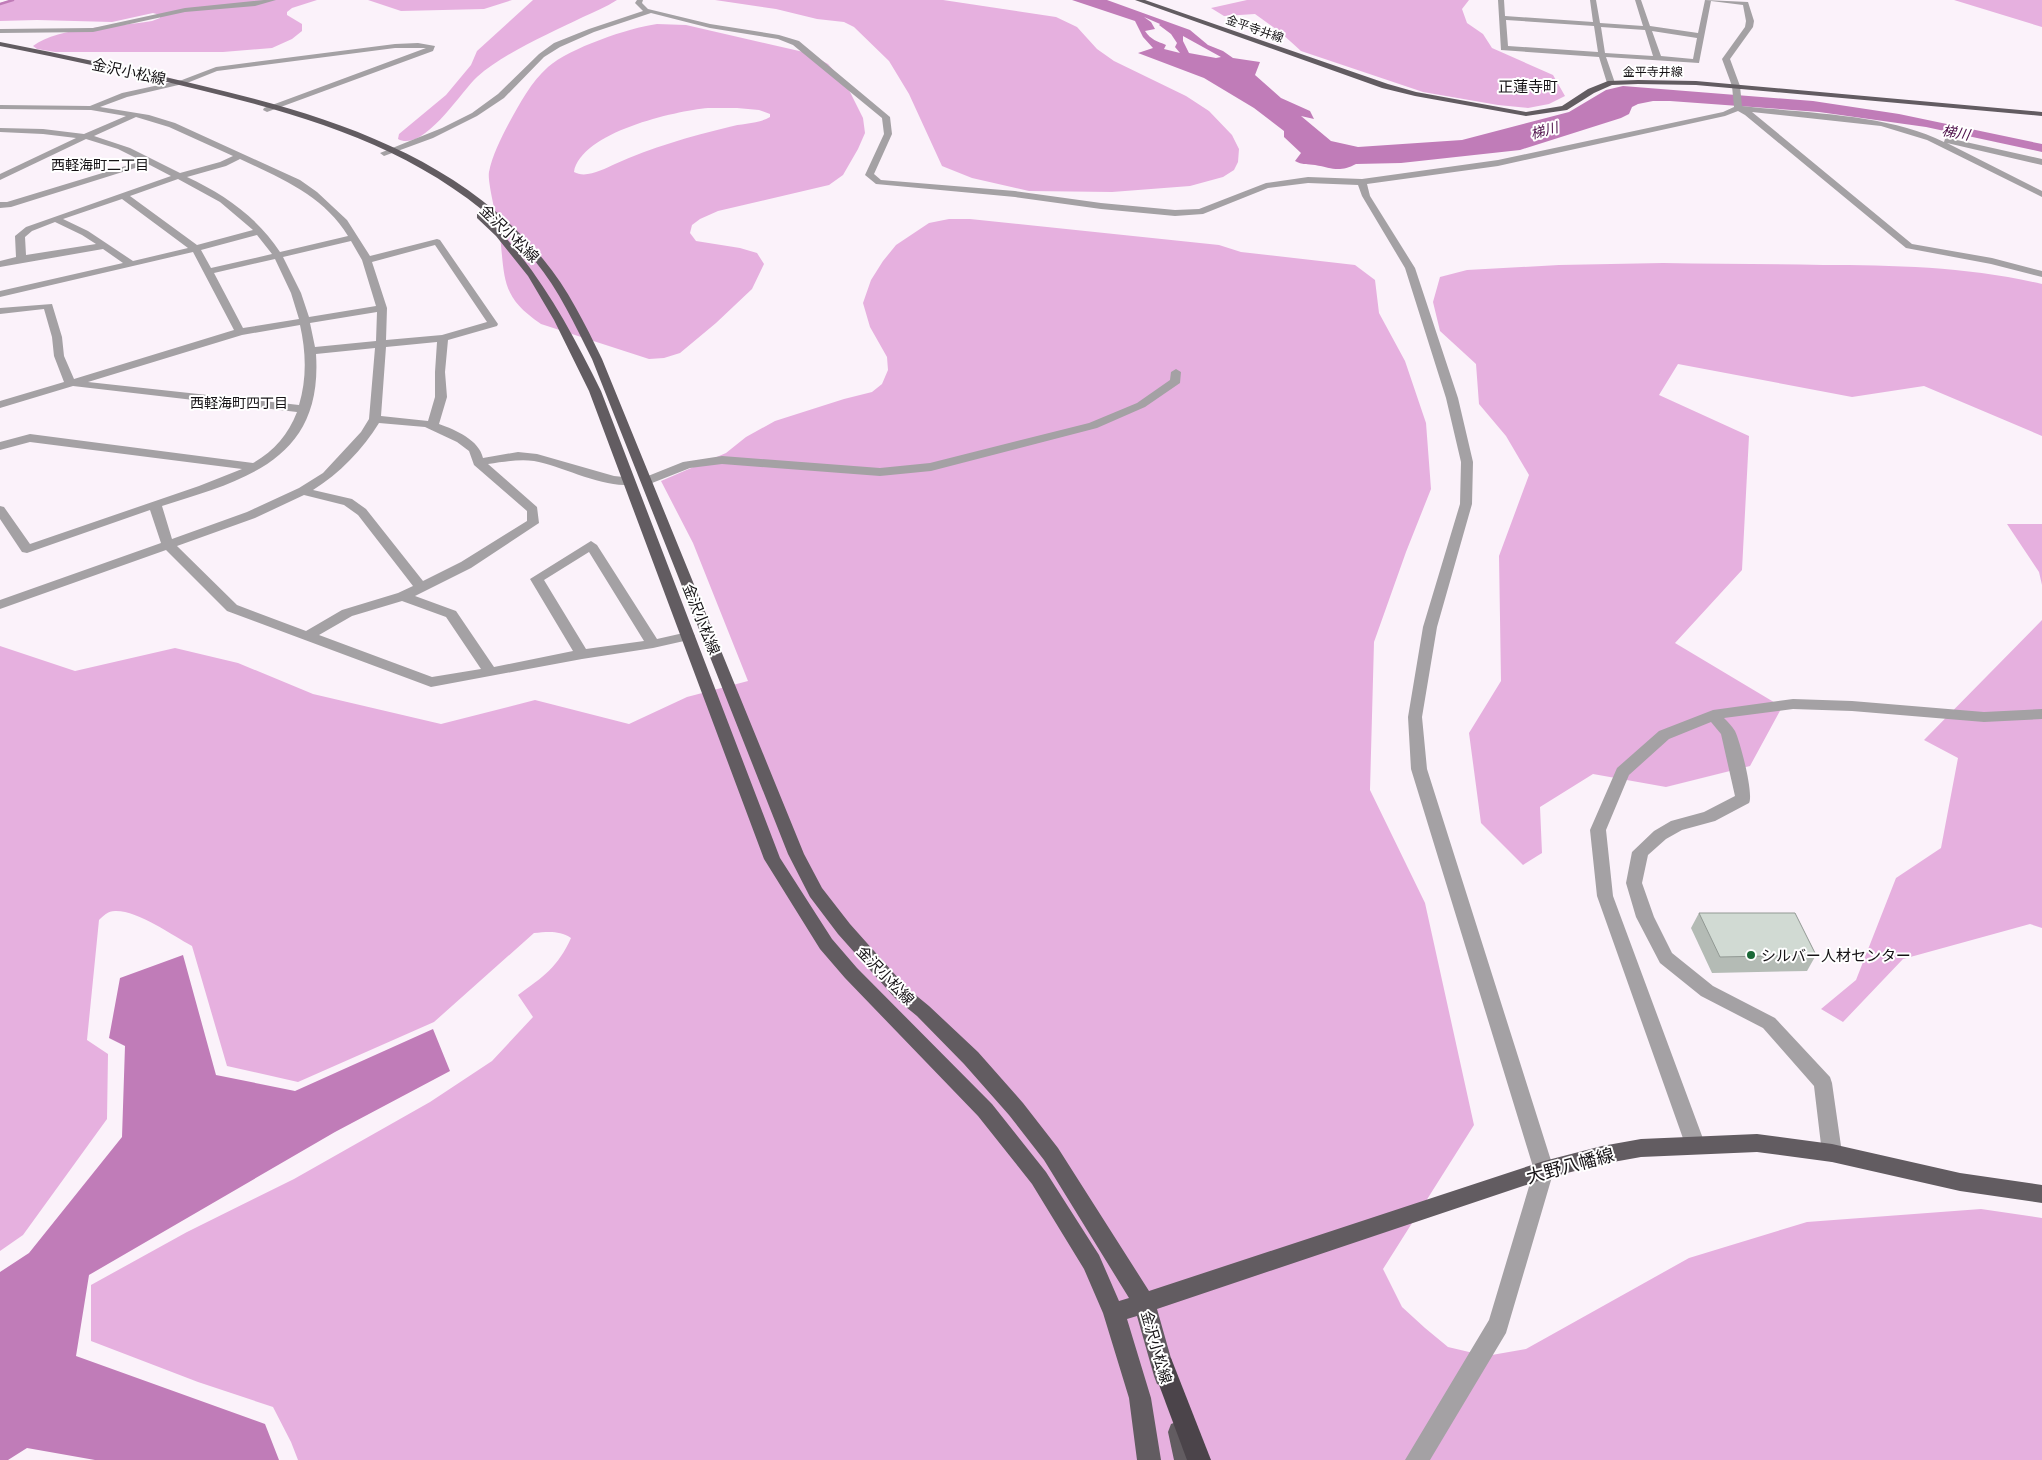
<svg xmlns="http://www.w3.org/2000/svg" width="2042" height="1460" viewBox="0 0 2042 1460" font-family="'Exo 2','Noto Sans JP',sans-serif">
	<rect width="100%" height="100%" fill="#fbf2fa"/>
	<path fill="#e6b0df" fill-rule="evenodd" d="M 11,0 L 317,0 L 292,8 L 287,12 L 287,15 L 302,24 L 302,31 L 292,39 L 272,48 L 223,52 L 55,52 L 37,49 L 33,46 C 59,26 120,27 152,21 L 160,18 L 160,15 L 153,13 L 112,22 L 37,20 L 0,21 L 0,3 Z
		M 368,0 L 512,0 L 484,9 L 401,11 Z
		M 533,0 L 617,0 C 606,7 594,12 583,17 C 550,33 504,53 477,77 C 460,93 423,153 398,139 L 399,134 L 446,95 L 471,65 L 477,51 Z
		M 715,0 L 943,0 L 1056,17 L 1077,27 L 1097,49 L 1114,61 L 1186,96 L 1209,111 L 1232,135 L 1239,149 L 1238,162 L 1234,170 L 1223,177 L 1190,186 L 1112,192 L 1029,191 L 972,178 L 942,166 L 909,94 L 889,61 L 854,27 L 844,22 L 817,19 L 776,9 Z
		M 1247,0 L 1469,0 L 1462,9 L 1467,23 L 1483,34 L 1492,48 L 1553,75 L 1565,96 L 1549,104 L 1528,108 L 1498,105 L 1423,92 L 1301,51 L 1280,32 L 1255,14 L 1224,16 L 1211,8 Z
		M 1954,0 L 2042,0 L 2042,27 Z
		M 657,24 L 686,25 L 808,53 L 828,64 L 835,72 L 850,92 L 863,118 L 865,133 L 858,149 L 843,175 L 829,185 L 718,211 L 700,219 L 692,225 L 690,233 L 696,241 L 740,248 L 757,253 L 764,264 L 752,289 L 716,323 L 680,353 L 664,358 L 649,359 L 541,324 C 501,297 505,280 500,236 C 498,223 487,182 489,172 C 492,156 501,138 509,123 C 520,103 531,82 548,67 C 570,48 628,28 657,24 ZM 708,108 L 737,108 L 759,110 L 770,114 L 770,117 C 759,124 742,123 729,127 C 689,137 652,147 615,164 C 604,169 586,179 574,172 C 581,132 675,111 708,108 Z
		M 949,219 L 970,219 L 1219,245 L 1241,252 L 1355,265 L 1375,280 L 1379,313 L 1405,361 L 1426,423 L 1431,489 L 1406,552 L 1374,642 L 1370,790 L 1425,903 L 1474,1125 L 1383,1269 L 1402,1307 L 1425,1328 L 1448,1347 L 1486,1356 L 1526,1349 L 1689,1258 L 1807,1222 L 1981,1209 L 2042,1218 L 2042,1460 L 298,1460 L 291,1442 L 273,1407 L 198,1382 L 91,1341 L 91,1285 L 187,1232 L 294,1179 L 430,1102 L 492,1061 L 533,1017 L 518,995 C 543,977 558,967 571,938 C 559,930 547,932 534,933 L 434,1022 L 298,1082 L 227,1066 L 192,946 C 172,935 137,910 115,911 C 108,911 103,916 99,920 L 87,1040 L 108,1054 L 107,1119 L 23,1235 L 0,1251 L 0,646 L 75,671 L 175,648 L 238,663 L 313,694 L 441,724 L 535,700 L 629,724 L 687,697 L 748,681 L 693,543 L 661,481 L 726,453 L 746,437 L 775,421 L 844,399 L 872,392 L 882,384 L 888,370 L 887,357 L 870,327 L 863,303 L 871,280 L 883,261 L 896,245 L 929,223 Z
		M 1663,263 C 1716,264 1770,264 1823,265 C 1895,265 1971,267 2042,284 L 2042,436 L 1924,386 L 1852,397 L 1678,364 L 1659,395 L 1749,436 L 1742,570 L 1675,643 L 1782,707 L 1750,766 L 1666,787 L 1593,774 L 1540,807 L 1542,853 L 1523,865 L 1481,823 L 1469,733 L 1501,681 L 1499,556 L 1529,475 L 1506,436 L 1479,404 L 1476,364 L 1440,331 L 1433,302 L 1440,277 L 1467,270 L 1559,265 Z
		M 2007,524 L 2042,524 L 2042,585 L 2039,572 Z
		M 2042,620 L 2042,928 L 2030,924 L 1903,959 L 1843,1022 L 1821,1009 L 1856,980 L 1896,878 L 1941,848 L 1958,758 L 1924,740 Z"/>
	<path fill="#c07cb8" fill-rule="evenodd" d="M 1072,0 L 1107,0 L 1190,30 L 1208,45 L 1223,51 L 1233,58 L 1260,62 L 1255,75 L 1281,98 L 1310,111 L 1314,119 L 1301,116 L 1331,141 L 1358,147 L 1462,140 L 1569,112 L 1606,90 L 1623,86 L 1813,101 L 1899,114 L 2042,144 L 2042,152 L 1926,127 L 1819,112 L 1670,101 L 1653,101 L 1638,104 L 1632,107 L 1629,114 L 1621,118 L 1520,150 L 1401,163 L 1356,164 C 1339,173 1332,168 1315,165 C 1308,164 1302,165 1295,161 L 1301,153 L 1284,137 L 1284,131 L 1254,108 L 1204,78 L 1138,53 L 1153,48 L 1143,37 L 1135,21 ZM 1144,17 L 1160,24 L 1159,25 L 1171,34 L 1177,43 L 1175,47 L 1180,53 L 1164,49 L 1166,45 C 1157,41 1151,40 1145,31 L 1155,29 L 1151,22 ZM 1183,36 L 1221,57 L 1216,58 L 1189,53 L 1183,41 Z
		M 183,955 L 216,1075 L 295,1091 L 433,1029 L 450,1071 L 335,1132 L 89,1275 L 76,1356 L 265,1424 L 279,1460 L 95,1460 L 27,1448 L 8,1460 L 0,1460 L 0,1272 L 29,1253 L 122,1137 L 125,1046 L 109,1038 L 120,978 Z"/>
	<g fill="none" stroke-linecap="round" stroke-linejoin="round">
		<path stroke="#c07cb8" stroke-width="2.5" d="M 0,4 L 13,0"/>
		<path fill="#a4a1a4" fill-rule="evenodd" d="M 264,0 L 276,0 L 255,6 L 185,12 L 93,32 L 0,33 L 0,29 L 93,28 L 185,8 Z
			M 637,0 L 643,0 L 642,3 L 648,9 L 710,24 L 779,35 L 799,41 L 890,117 L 892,134 L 874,174 L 881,180 L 1015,191 L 1101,203 L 1175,210 L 1199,209 L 1266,183 L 1308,177 L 1362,179 L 1498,160 L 1723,112 L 1734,107 L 1732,86 L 1722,59 L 1745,27 L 1746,21 L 1743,5 L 1711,1 L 1699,63 L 1606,57 L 1615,83 L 1611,85 L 1607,83 L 1599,57 L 1501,50 L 1498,0 L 1504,0 L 1505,16 L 1593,22 L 1590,0 L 1596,0 L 1600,23 L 1643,26 L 1635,0 L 1641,0 L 1650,26 L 1698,33 L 1705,0 L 1748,2 L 1754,21 L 1753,27 L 1730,59 L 1740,86 L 1742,106 C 1804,113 1889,114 1944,142 L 1945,139 L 1948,138 L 2042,159 L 2042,165 L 1947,143 L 2042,191 L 2042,197 L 1927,140 L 1881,126 L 1752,112 L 1912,244 L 1992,258 L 2042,271 L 2042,277 L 1991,264 L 1906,248 L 1745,115 L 1738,111 L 1725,116 L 1498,166 L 1367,184 L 1370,196 L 1415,268 L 1458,398 L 1473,462 L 1472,504 L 1437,627 L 1422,717 L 1427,769 L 1554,1170 L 1506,1333 L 1430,1460 L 1405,1460 L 1489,1320 L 1534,1170 L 1411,769 L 1408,717 L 1423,627 L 1460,504 L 1461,462 L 1446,398 L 1405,268 L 1362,196 L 1358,185 L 1308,183 L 1268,188 L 1203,214 L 1175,216 L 1101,209 L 1015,197 L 876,184 L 865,175 L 884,134 L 882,118 L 793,45 L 778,39 L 710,28 L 651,13 L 594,32 L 560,47 L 544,57 L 504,98 L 477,116 L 433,138 L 384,156 L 380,153 L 442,128 L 472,113 L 498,94 L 539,54 L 554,43 L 589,29 L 643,11 L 635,3 ZM 1506,20 L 1594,26 L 1598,52 L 1508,46 ZM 1601,27 L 1645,30 L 1653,56 L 1605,53 ZM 1652,31 L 1697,38 L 1693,59 L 1661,56 Z
			M 418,43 L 435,46 L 433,51 L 267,112 L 263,110 L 264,108 L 426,48 L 395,48 L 217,71 L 187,83 L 127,97 L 100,107 L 149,115 L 175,123 L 300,180 L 317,192 L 347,220 L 370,256 L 437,239 L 440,240 L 498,324 L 497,326 L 448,340 L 445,372 L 447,397 L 439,424 C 456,430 479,440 483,458 L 518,452 L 537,454 L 614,476 L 633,478 L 635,481 L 633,484 C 607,490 562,466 534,461 C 518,459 504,462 488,464 L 537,507 L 539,523 L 471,568 L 415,596 L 456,611 L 494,667 L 573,651 L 530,579 L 591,541 L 597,545 L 657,639 L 688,632 L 693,633 L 695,636 L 693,639 L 653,648 L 582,659 L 431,687 L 227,611 L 166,550 L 0,609 L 0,600 L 161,543 L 150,510 L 27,553 L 22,552 L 0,519 L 0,506 L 4,507 L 30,544 L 199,486 L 242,469 L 30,442 L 0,450 L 0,442 L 30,434 L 253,463 C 274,451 288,435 297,412 L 73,386 L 0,408 L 0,401 L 64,382 L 54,356 L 52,337 L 44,309 L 0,314 L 0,308 L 52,304 L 62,337 L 64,356 L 74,379 L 234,330 L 193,252 L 0,297 L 0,291 L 123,263 L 103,249 L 0,267 L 0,261 L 16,257 L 15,236 L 26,227 L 171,176 L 148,164 L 11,207 L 0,208 L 0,202 L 7,202 L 142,161 L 118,149 L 86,139 L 0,180 L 0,174 L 76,138 L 43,134 L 0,132 L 0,128 L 43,129 L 84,134 L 126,116 L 91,110 L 0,109 L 0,105 L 90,106 L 122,93 L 182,80 L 216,67 L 395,44 ZM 136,117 L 169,127 L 233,156 L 220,162 L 180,173 L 130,148 L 94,136 ZM 240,159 C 281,178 324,196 348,236 L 280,252 C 258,218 224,194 187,177 L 226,166 ZM 178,179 L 220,202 L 253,230 L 197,245 L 130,196 ZM 122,199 L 188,248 L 133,261 L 88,231 L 63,219 ZM 55,222 L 82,235 L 96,244 L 26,255 L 25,237 L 32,231 ZM 257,235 L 272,254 L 211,268 L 201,250 ZM 351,241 L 362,260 L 376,306 L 309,317 L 301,293 L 283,257 ZM 435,245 L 487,322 L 442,335 L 386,340 L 387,308 L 372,262 ZM 275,259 L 291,293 L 299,319 L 243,328 L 214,273 ZM 377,312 L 376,341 L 315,347 L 310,323 ZM 300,325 C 306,352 307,378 299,405 L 88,382 L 242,335 ZM 437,342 L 435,372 L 435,397 L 428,421 L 381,416 L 386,347 ZM 375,348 L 369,419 L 361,432 L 323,473 L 299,488 L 247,512 L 172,539 L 162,506 C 245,480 323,460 316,354 ZM 379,423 L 425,427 L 457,442 L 469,451 L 474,465 L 527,511 L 527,521 L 461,562 L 423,581 L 366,509 L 352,499 L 313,490 C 339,474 363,449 379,423 ZM 304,495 L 344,505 L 358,515 L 413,586 L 398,593 L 342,610 L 306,631 L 237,605 L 177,546 L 255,518 ZM 589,552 L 644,641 L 586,649 L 544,580 ZM 402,601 L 446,617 L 481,669 L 432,677 L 319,635 L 352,616 Z
			M 1176,369 L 1181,372 L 1180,383 L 1145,407 L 1097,428 L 931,471 L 880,476 L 722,464 L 690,468 L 647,485 L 641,481 L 643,478 L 683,462 L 722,456 L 880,468 L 930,463 L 1089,423 L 1137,403 L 1170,380 L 1171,372 Z
			M 1793,699 L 1852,701 L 1984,712 L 2042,709 L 2042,719 L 1984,722 L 1852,711 L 1793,709 L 1724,718 C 1728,722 1732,726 1735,731 C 1740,741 1754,794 1749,803 L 1715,821 L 1682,830 L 1666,839 L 1648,855 L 1642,883 L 1654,917 L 1672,953 L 1713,986 L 1775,1018 L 1830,1077 L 1832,1083 L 1842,1153 L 1839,1159 L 1832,1162 L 1825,1159 L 1822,1153 L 1814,1086 L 1763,1028 L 1701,996 L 1660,963 L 1636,917 L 1626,883 L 1632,852 L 1654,831 L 1671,821 L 1704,812 L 1735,796 L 1721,734 L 1711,722 L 1669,739 L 1629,775 L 1606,830 L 1613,896 L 1705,1144 L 1702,1150 L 1695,1153 L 1688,1150 L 1685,1144 L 1597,896 L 1590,830 L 1617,768 L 1659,731 L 1713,710 Z"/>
		<path fill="#625c61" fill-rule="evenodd" d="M 1135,0 L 1145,0 L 1388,84 L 1416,92 L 1526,112 L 1562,106 L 1588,89 L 1608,81 L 1638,80 L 1696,81 L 2042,112 L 2042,116 L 1696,85 L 1638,84 L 1612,85 L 1594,93 L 1567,110 L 1526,116 L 1415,96 L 1382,88 Z
			M 0,42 C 67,55 133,69 199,85 C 326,115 456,154 543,259 C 568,289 585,324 602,359 L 804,854 L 822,888 L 850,924 L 907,988 L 929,1006 L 978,1052 L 1023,1103 L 1058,1148 L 1149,1291 L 1544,1161 L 1602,1146 L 1641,1139 L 1757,1134 L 1832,1144 L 1960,1173 L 2042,1185 L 2042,1203 L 1960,1191 L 1832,1162 L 1757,1152 L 1641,1157 L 1602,1164 L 1544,1179 L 1157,1309 L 1176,1376 L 1173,1384 L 1165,1387 L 1157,1384 L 1154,1376 L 1137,1316 L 1127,1319 L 1151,1398 L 1161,1460 L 1137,1460 L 1129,1398 L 1103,1313 L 1084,1269 L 1032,1184 L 978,1116 L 845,978 L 820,949 L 764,859 L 589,391 L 554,320 L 528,276 L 496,236 L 477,218 L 477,214 L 483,214 C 536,265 569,326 601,391 L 780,858 L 832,939 L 857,968 L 992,1104 L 1046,1172 L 1099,1255 L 1119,1301 L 1129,1298 L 1044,1160 L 1009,1115 L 964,1064 L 917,1016 L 895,998 L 838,934 L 810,897 L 788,854 L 592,359 C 575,325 559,290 535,261 C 445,157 324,120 196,89 C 131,73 66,59 0,46 Z
			M 1179,1421 L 1187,1424 L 1198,1460 L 1174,1460 L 1168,1432 L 1171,1424 Z"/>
		<path fill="#4b444a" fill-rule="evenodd" d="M 1163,1355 L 1171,1358 L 1211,1460 L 1187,1460 L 1152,1366 L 1155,1358 Z"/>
	</g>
	<path fill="#b4bbb5" d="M 1699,913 L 1816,955 L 1807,971 L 1712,973 L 1691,928 Z"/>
	<path fill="#d1dad3" stroke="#929994" d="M 1699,913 L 1795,913 L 1816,955 L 1720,957 Z"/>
	<circle fill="#1a6837" stroke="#fff" stroke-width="2" cx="1751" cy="955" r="5"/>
	<g text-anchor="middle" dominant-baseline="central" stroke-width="4" stroke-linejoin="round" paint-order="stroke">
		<g font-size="12" fill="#151215" stroke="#fff">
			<text transform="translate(1255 28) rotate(19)">金平寺井線</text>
			<text x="1653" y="71">金平寺井線</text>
		</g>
		<g font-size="14" font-style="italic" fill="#4b0c47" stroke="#fff">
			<text transform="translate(1544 130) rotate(-15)">梯川</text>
			<text transform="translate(1956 132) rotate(10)">梯川</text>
		</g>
		<g font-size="14" fill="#151215" stroke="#fff">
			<text x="100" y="164">西軽海町二丁目</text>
			<text x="239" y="402">西軽海町四丁目</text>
		</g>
		<g font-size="15" fill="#151215" stroke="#fff">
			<text transform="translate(129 71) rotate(12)">金沢小松線</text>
			<text transform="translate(510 233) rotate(44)">金沢小松線</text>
			<text transform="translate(702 619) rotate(68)">金沢小松線</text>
			<text transform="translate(886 975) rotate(46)">金沢小松線</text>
			<text transform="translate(1157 1347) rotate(74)">金沢小松線</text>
		</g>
		<g font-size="15" fill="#151215" stroke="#fff">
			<text x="1528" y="86">正蓮寺町</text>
		</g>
		<g font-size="15" fill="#151215" stroke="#fff" text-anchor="start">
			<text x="1761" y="955">シルバー人材センター</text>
		</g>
		<g font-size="18" fill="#151215" stroke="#fff">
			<text transform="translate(1570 1165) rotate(-15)">大野八幡線</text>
		</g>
	</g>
</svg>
